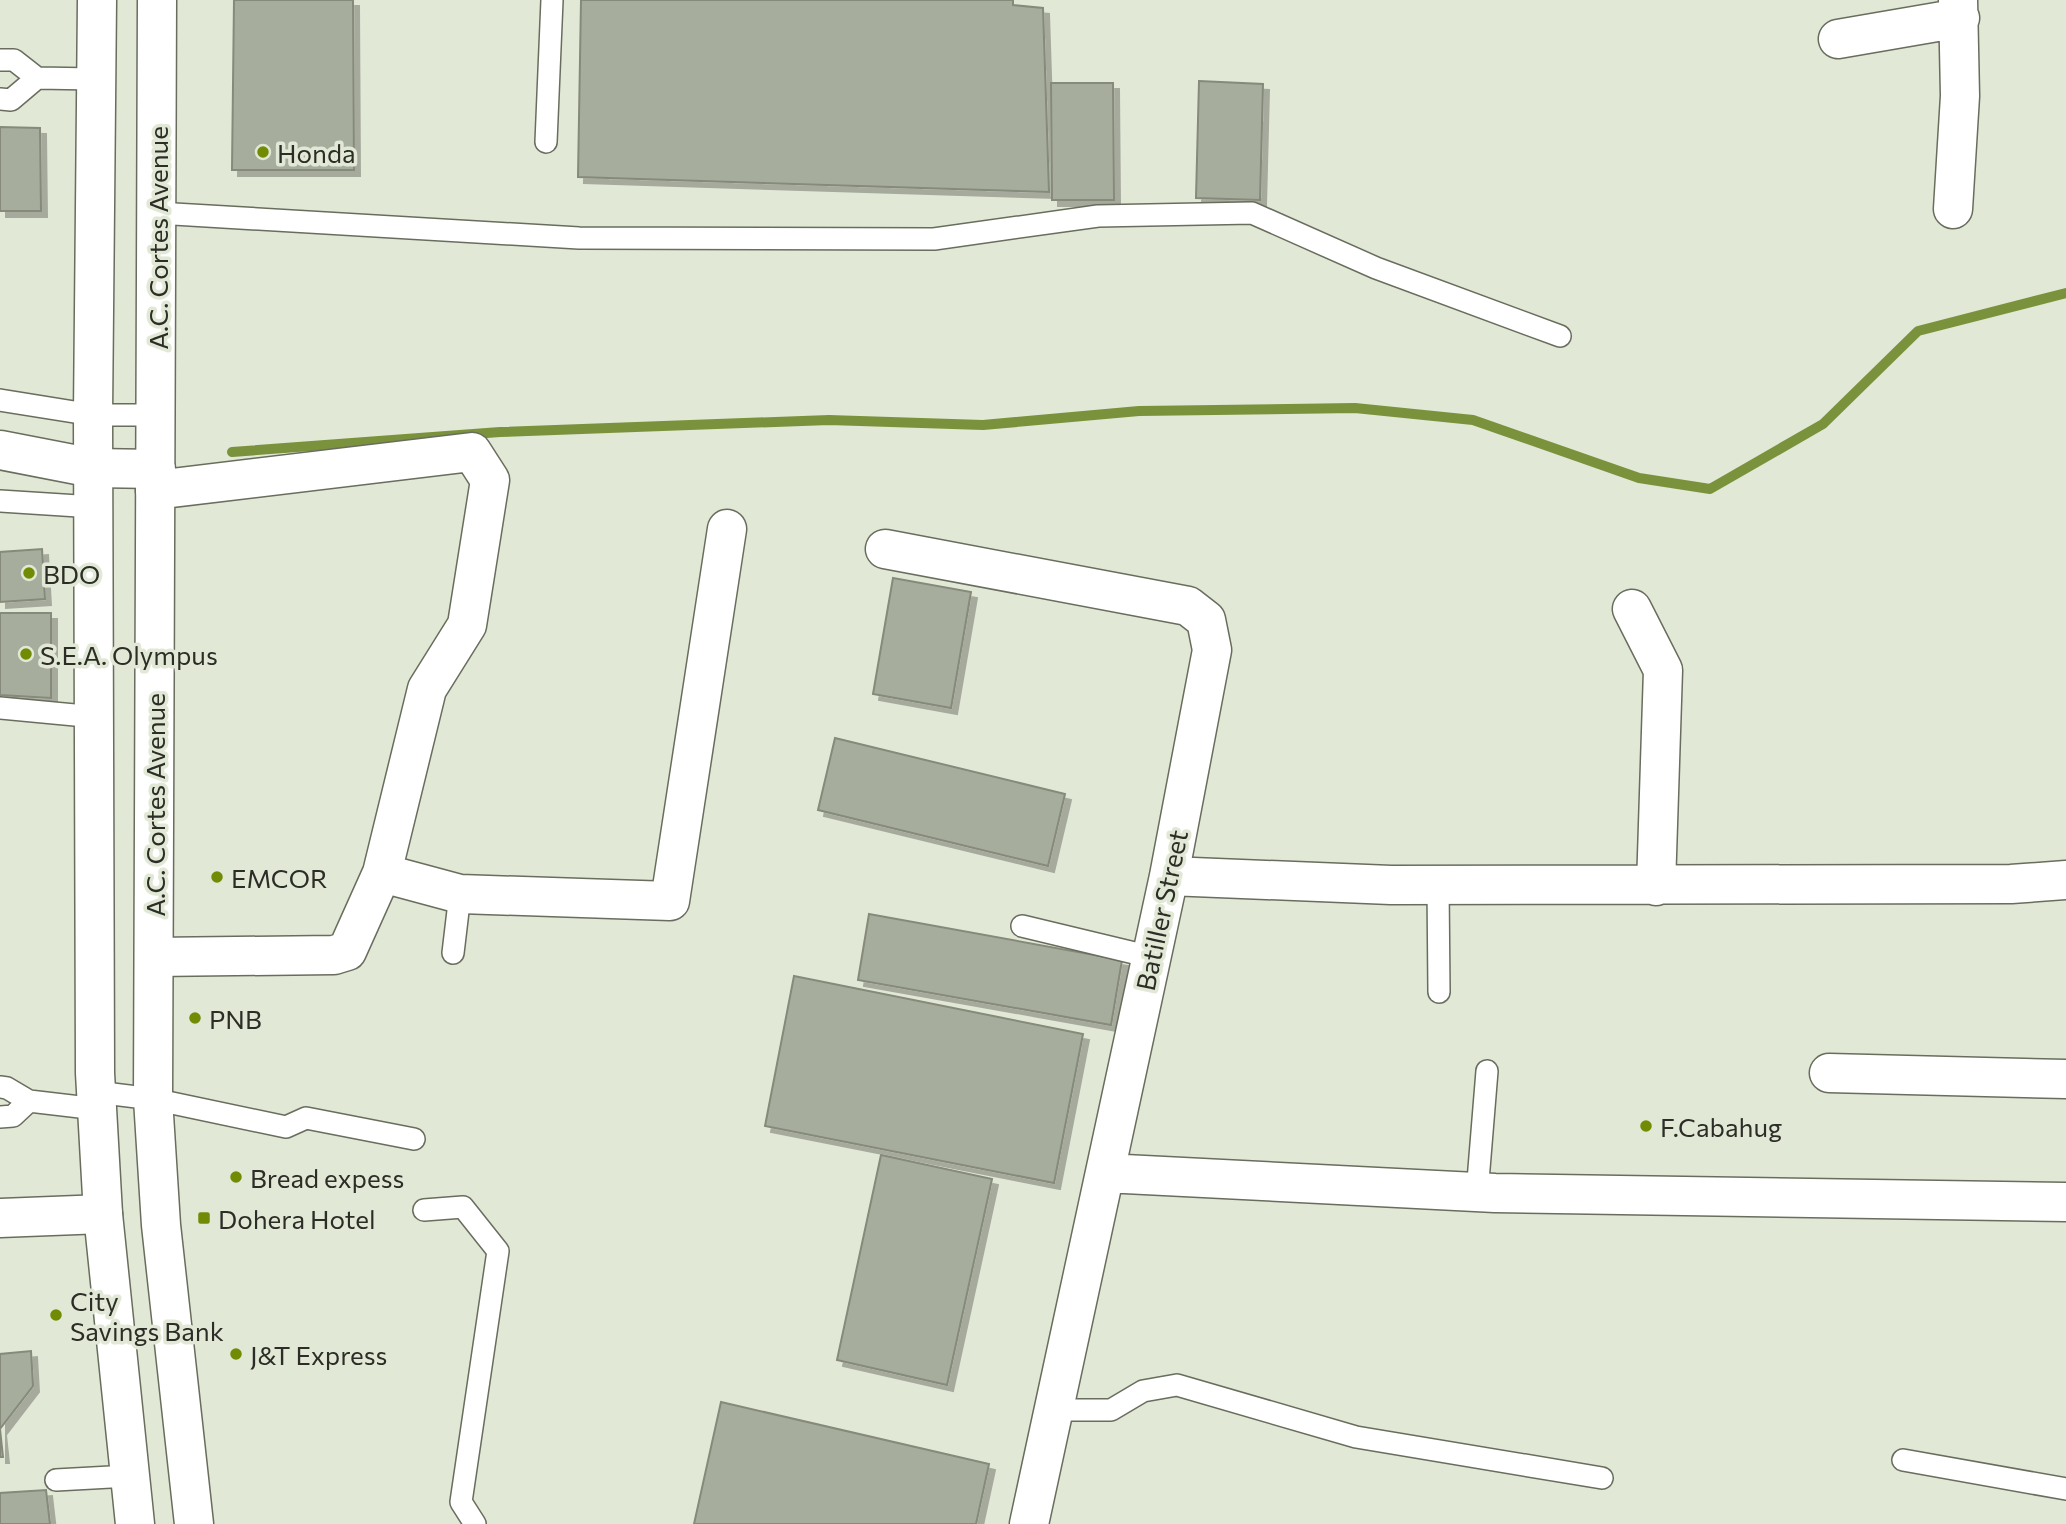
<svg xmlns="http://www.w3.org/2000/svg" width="2066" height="1524" viewBox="0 0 2066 1524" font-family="Commissioner,sans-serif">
	<defs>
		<filter id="shadow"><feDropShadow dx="6" dy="6" stdDeviation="0" flood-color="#0004"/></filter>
	</defs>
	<rect width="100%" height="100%" fill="#e2e8d6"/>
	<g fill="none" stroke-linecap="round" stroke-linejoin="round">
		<path stroke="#7b923d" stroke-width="10" d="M 232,452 L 500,432 L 829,420 L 983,425 L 1139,411 L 1355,408 L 1473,420 L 1639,478 L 1710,489 L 1823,424 L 1918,331 L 2066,293"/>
	</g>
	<path fill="#a7ad9c" stroke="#858a7a" stroke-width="2" filter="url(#shadow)" d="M 234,0 L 353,0 L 354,170 L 232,170 Z
		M 581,0 L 1013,0 L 1013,5 L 1043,8 L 1049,192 L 578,177 Z
		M 1199,81 L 1263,84 L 1260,200 L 1196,198 Z
		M 1051,83 L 1113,83 L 1114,200 L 1052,200 Z
		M 0,127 L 40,128 L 41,211 L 0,211 Z
		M 42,549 L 45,599 L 0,602 L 0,552 Z
		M 893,578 L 971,592 L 951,708 L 873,694 Z
		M 0,613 L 51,613 L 51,698 L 0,695 Z
		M 835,738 L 1065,794 L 1048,866 L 818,810 Z
		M 869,914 L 1122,960 L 1111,1025 L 858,980 Z
		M 794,976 L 1083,1034 L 1054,1183 L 765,1126 Z
		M 881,1155 L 992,1179 L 947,1385 L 837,1360 Z
		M 31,1351 L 33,1386 L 0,1429 L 3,1457 L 0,1457 L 0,1354 Z
		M 721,1402 L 989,1464 L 976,1524 L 694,1524 Z
		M 46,1490 L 50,1524 L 0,1524 L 0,1493 Z"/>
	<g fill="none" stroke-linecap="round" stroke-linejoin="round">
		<g stroke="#686d5d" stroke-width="24">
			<path id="lane" d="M 0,60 L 14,60 L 37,78 L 95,79
				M 0,99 L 11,100 L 37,78
				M 546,142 L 552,0
				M 157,213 L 579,238 L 934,239 L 1098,216 L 1252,213 L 1376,268 L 1560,336
				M 0,400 L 93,415 L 156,415
				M 0,501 L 94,507
				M 0,708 L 96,717
				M 1438,885 L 1439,992
				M 1022,926 L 1151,957
				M 453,953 L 460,894
				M 0,1087 L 7,1088 L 29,1101 L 97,1109
				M 96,1092 L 153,1099 L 286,1127 L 306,1118 L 414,1139
				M 0,1117 L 13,1116 L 29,1101
				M 1477,1193 L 1487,1071
				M 424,1210 L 463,1207 L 498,1251 L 461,1502 L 475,1524
				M 1055,1410 L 1111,1410 L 1143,1391 L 1177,1385 L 1356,1437 L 1602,1478
				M 1903,1460 L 2066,1489
				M 56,1480 L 129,1476"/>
		</g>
		<g stroke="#686d5d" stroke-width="41">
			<path id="street" d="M 1838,39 L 1960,18
				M 1953,209 L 1960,96 L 1958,0
				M 0,450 L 93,468 L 156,469
				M 885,549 L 1188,606 L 1206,620 L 1212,650 L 1169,876 L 1029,1524
				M 1632,609 L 1663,670 L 1656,886
				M 382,873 L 460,894 L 670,901 L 727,529
				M 1169,876 L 1391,885 L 2011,884 L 2066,880
				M 154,957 L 334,955 L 347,951 L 382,873 L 427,689 L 467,625 L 490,480 L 472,452 L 155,490
				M 1829,1073 L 2066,1079
				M 1105,1173 L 1495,1193 L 2066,1202
				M 0,1218 L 103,1214"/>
		</g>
		<g stroke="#686d5d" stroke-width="41">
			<path id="primary" d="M 97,0 L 93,415 L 95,1073 L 103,1214 L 135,1524
				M 157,0 L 153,1099 L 161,1225 L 194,1524"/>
		</g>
		<use href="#lane" stroke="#fff" stroke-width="21"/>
		<use href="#street" stroke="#fff" stroke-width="38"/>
		<use href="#primary" stroke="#fff" stroke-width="38"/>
	</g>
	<g fill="#718c04" stroke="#e2e8d6" stroke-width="2.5">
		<circle cx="263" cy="152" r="7"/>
		<circle cx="29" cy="573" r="7"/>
		<circle cx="26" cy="654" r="7"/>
		<circle cx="217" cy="877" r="7"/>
		<circle cx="195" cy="1018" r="7"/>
		<circle cx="1646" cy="1126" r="7"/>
		<circle cx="236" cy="1177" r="7"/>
		<rect x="197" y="1211" width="14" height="14" rx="3.5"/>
		<circle cx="56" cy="1315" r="7"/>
		<circle cx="236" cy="1354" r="7"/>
	</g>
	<g text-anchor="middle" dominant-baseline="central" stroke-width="7" stroke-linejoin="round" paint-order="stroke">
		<g font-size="26" fill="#2b2d26" stroke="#e2e8d6" text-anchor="start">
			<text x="277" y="152">Honda</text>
			<text x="43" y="573">BDO</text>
			<text x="40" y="654">S.E.A. Olympus</text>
			<text x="231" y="877">EMCOR</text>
			<text x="209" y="1018">PNB</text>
			<text x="1660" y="1126">F.Cabahug</text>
			<text x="250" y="1177">Bread expess</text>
			<text x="218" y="1218">Dohera Hotel</text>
			<text x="70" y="1300">City<tspan x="70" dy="30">Savings Bank</tspan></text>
			<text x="250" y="1354">J&amp;T Express</text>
		</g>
		<g font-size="26" fill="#2b2d26" stroke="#e2e8d6">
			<text transform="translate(157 238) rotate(-90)">A.C. Cortes Avenue</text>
			<text transform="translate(154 805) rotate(-90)">A.C. Cortes Avenue</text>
			<text transform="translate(1161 910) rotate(-78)">Batiller Street</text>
		</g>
	</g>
</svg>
